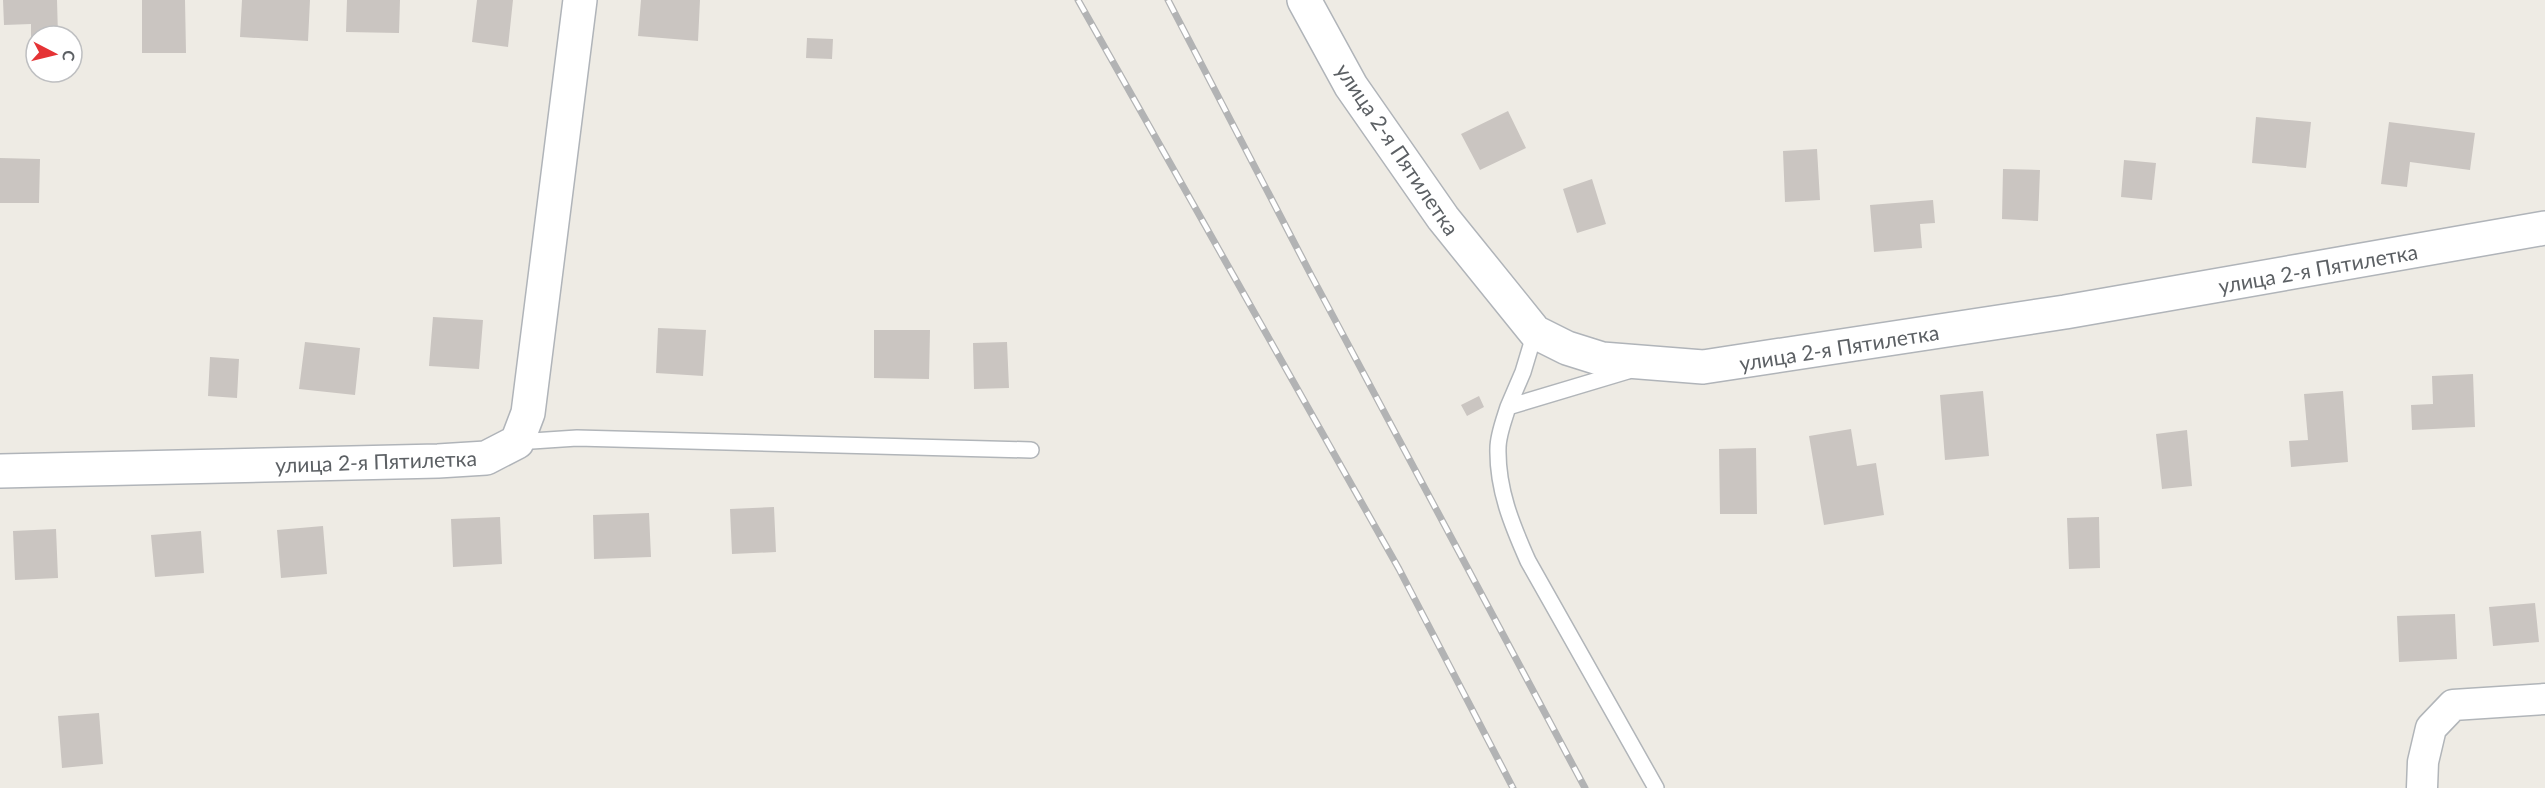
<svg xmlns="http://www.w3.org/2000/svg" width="2545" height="788" viewBox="0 0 2545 788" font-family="Lato,sans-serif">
	<rect width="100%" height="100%" fill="#eeebe4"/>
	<path fill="#cac5c1" d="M 3,0 L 57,0 L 58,36 L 36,36 L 36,39 L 31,39 L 31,24 L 4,25 Z
		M 142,0 L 185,0 L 186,53 L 142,53 Z
		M 242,0 L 310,0 L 308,41 L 240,37 Z
		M 347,0 L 400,0 L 399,33 L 346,32 Z
		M 477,0 L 513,0 L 508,47 L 472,42 Z
		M 641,0 L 700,0 L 698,41 L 638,36 Z
		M 807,38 L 833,39 L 832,59 L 806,58 Z
		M 1508,111 L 1526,148 L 1480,170 L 1461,134 Z
		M 2256,117 L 2311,122 L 2306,168 L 2252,163 Z
		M 2389,122 L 2475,133 L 2470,170 L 2410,162 L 2407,187 L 2381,184 Z
		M 1817,149 L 1820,200 L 1785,202 L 1783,151 Z
		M 0,158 L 40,159 L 39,203 L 0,203 Z
		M 2124,160 L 2156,163 L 2152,200 L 2121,197 Z
		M 2003,169 L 2040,170 L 2038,221 L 2002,219 Z
		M 1592,179 L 1606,224 L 1577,233 L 1563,189 Z
		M 1933,200 L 1935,223 L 1920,224 L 1922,248 L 1874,252 L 1870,205 Z
		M 433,317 L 483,320 L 479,369 L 429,366 Z
		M 658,328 L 706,330 L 703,376 L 656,373 Z
		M 874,330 L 930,330 L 929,379 L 874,378 Z
		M 305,342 L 360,348 L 355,395 L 299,389 Z
		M 1007,342 L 1009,388 L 974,389 L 973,343 Z
		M 210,357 L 239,359 L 237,398 L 208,396 Z
		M 2473,374 L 2475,427 L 2412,430 L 2411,405 L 2433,404 L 2432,376 Z
		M 1983,391 L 1989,456 L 1945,460 L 1940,395 Z
		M 2343,391 L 2348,462 L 2291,467 L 2289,441 L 2308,440 L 2304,394 Z
		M 1479,396 L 1484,407 L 1467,416 L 1461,405 Z
		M 1851,429 L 1857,466 L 1876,463 L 1884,515 L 1824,525 L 1809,436 Z
		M 2187,430 L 2192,486 L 2162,489 L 2156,434 Z
		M 1756,448 L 1757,514 L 1720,514 L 1719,449 Z
		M 774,507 L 776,552 L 732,554 L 730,509 Z
		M 649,513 L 651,557 L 594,559 L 593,515 Z
		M 500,517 L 502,564 L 453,567 L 451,519 Z
		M 2099,517 L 2100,568 L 2069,569 L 2067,518 Z
		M 323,526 L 327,574 L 281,578 L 277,530 Z
		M 56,529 L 58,578 L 15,580 L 13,531 Z
		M 201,531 L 204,573 L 155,577 L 151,535 Z
		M 2535,603 L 2539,642 L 2493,646 L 2489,607 Z
		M 2455,614 L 2457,659 L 2399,662 L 2397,616 Z
		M 99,713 L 103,764 L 62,768 L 58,716 Z"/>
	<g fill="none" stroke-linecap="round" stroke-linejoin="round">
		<g stroke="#b1b5b9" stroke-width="18">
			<path id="service" d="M 1628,371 L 1508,407 C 1504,420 1498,435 1498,448 C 1497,489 1512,525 1528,561 L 1656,788
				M 1508,407 L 1523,372 L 1535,332
				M 517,442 L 577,438 L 1031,450"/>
		</g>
		<g stroke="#b1b5b9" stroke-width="33">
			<path id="minor" d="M 2422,788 L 2423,762 L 2431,728 L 2453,705 L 2545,699"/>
		</g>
		<g stroke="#b0b4b9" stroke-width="36">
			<path id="secondary" d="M 1304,0 L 1351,86 L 1443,218 L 1535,332 L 1567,348 L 1602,359 L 1703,367 L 2065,312 L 2545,228
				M 0,471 L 438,461 L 486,458 L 517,442 L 528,413 L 580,0"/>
		</g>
		<use href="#service" stroke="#fff" stroke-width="15"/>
		<use href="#minor" stroke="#fff" stroke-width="30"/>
		<use href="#secondary" stroke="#fff" stroke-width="33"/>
		<g stroke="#b2b3b4" stroke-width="7">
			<path id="rail" d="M 1078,0 L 1399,569 L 1513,788
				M 1168,0 L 1311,275 L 1585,788"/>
		</g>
		<use href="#rail" stroke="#fff" stroke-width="4.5" stroke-dasharray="14" stroke-linecap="butt"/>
	</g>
	<g text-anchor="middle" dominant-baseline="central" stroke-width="4.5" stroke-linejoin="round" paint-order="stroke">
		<g font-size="21" fill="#5c6064" stroke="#fff">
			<text transform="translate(1398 149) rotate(56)">улица 2-я Пятилетка</text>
			<text transform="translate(2318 268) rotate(-10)">улица 2-я Пятилетка</text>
			<text transform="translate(1839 347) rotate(-9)">улица 2-я Пятилетка</text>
			<text transform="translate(376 461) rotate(-2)">улица 2-я Пятилетка</text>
		</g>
	</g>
	<g transform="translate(54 54) rotate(97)"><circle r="28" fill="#ffffff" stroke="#bebfc1" stroke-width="1.5"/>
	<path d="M0-4.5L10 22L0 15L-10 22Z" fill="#e53335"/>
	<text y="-9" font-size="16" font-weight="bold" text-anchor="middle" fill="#5c6064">С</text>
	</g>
</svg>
